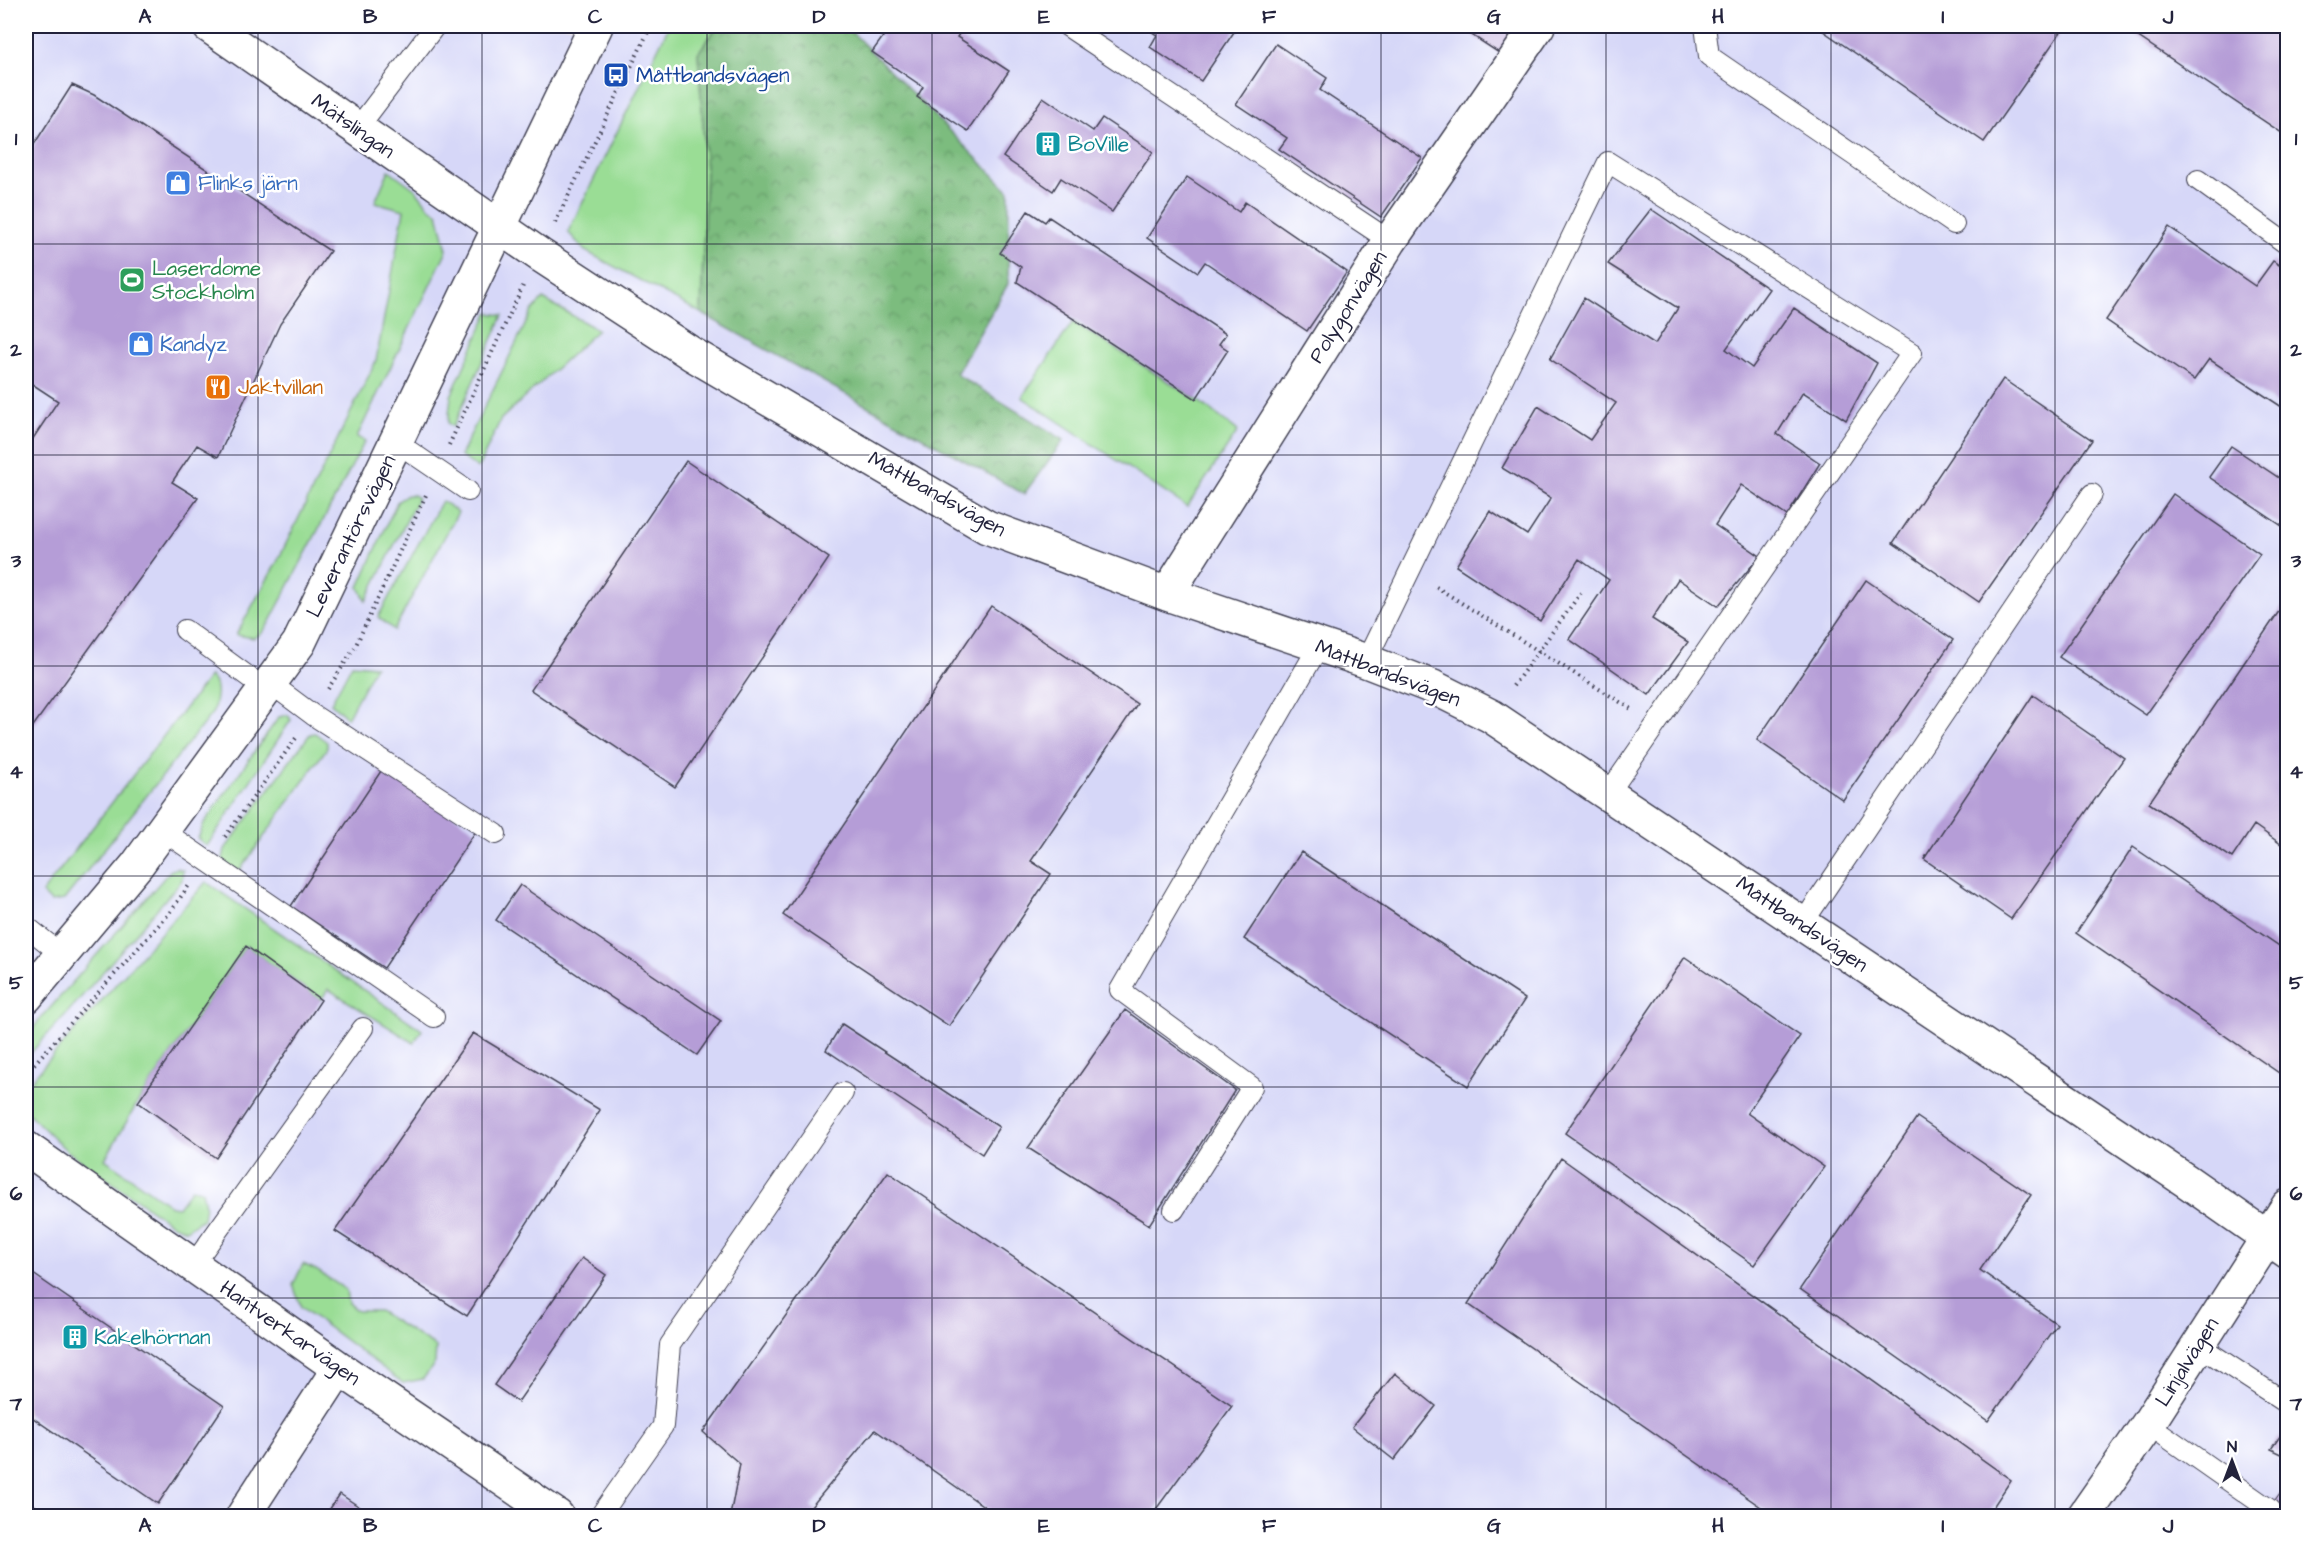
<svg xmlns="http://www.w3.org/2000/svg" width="2313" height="1542" viewBox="0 0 2313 1542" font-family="'Architects Daughter',sans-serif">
	<defs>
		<pattern id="forest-crowns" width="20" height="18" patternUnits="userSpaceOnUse" patternTransform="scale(1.5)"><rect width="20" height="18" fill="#7bbc7e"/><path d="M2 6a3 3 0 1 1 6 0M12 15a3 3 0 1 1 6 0" fill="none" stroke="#649868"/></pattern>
	</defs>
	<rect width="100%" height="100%" fill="#fff"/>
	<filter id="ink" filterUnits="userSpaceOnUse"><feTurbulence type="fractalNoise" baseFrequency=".0167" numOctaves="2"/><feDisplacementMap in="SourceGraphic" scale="12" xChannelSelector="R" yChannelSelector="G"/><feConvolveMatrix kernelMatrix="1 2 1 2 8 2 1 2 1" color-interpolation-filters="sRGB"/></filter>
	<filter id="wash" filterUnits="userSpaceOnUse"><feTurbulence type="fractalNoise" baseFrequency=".008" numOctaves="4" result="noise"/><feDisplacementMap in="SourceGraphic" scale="24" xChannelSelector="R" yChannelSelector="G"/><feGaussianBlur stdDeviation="1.35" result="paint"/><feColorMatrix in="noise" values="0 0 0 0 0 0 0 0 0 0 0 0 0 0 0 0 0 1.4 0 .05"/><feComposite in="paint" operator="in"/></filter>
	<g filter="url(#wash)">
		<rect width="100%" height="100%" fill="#f3e8d1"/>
		<path fill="#d6d7f8" d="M 26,26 L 2287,26 L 2287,1516 L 26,1516 Z"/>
		<path fill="#9add95" stroke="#5e8068" stroke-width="1.5" d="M 669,26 L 718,26 L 698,53 L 706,170 L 701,313 L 585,251 L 568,232 Z
			M 389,170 L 416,190 L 430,208 L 438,213 L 447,250 L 357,437 L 365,441 L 269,623 L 262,633 L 254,638 L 236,635 L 277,562 L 376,361 L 404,210 L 375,202 Z
			M 543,299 L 598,330 L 501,419 L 478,468 L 460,456 L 532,311 Z
			M 488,313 L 503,315 L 453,427 L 448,423 L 451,396 Z
			M 1073,322 L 1196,399 L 1238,431 L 1187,507 L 1022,397 Z
			M 407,495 L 413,495 L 418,498 L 366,601 L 359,587 L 397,502 Z
			M 442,501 L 458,512 L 394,630 L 378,617 Z
			M 352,664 L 375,666 L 347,718 L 331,703 Z
			M 210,676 C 220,686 216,699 213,712 L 64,900 L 51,902 L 42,893 Z
			M 288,715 L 291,720 L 207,846 L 198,839 L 204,823 L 279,717 Z
			M 315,733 L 327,742 L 327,748 L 241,869 L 231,873 L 222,863 L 225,849 L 310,734 Z
			M 176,868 L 183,870 L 182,880 L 77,1002 L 26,1058 L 26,1039 L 37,1023 L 170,871 Z
			M 206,882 L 422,1030 L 414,1043 L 328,989 L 321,1000 L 246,946 L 138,1102 L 105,1159 L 171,1206 L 178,1207 L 191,1189 L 202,1191 L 205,1205 L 203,1219 L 186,1230 L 173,1225 L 66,1150 L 26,1111 L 26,1086 Z
			M 303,1264 L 316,1270 L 346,1290 L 348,1303 L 357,1311 L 379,1311 L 436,1347 L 435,1363 L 423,1379 L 403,1383 L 301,1307 L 293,1285 Z"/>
		<path fill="url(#forest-crowns)" stroke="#4e6f5c" stroke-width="1.5" d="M 718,26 L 846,26 L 1009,191 L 1008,284 L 956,374 L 1064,440 L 1024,494 L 701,313 L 706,170 L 698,53 Z"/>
		<g id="blocks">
			<path fill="#b59dd7" d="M 866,26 L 964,26 L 957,37 L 1009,71 L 968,131 L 917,97 L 923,87 L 872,52 L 883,37 Z
				M 1143,26 L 1238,26 L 1201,81 L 1150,47 L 1157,35 Z
				M 1458,26 L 1517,26 L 1499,53 Z
				M 1816,26 L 2065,26 L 1984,142 Z
				M 2122,26 L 2288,26 L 2288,137 Z
				M 1276,44 L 1327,78 L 1320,90 L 1422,158 L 1381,217 L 1279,149 L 1287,138 L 1236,104 Z
				M 72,85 L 94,95 L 330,251 L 280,324 L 218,457 L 197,445 L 172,482 L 198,498 L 26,736 L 26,449 L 58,401 L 26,380 L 26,157 Z
				M 1043,97 L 1093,131 L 1102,118 L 1153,152 L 1112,212 L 1061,178 L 1053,191 L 1003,157 Z
				M 1187,177 L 1239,212 L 1245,202 L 1347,272 L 1307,331 L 1205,262 L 1198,272 L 1147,238 Z
				M 1651,209 L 1769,289 L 1726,349 L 1752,368 L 1794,308 L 1877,363 L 1846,420 L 1803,392 L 1777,434 L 1820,463 L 1787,516 L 1741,485 L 1715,525 L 1760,556 L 1718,606 L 1678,579 L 1652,619 L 1688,642 L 1649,695 L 1569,639 L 1609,580 L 1579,559 L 1540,621 L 1456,566 L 1490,511 L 1527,535 L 1551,498 L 1502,468 L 1538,406 L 1590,440 L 1616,403 L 1550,359 L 1584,298 L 1655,344 L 1678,308 L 1608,264 Z
				M 1028,211 L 1045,222 L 1049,217 L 1226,334 L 1219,344 L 1228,350 L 1196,399 L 1017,282 L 1021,267 L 1000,253 Z
				M 2169,227 L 2255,286 L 2273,261 L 2288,271 L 2288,411 L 2209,359 L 2194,380 L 2106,320 Z
				M 2003,379 L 2092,440 L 1979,602 L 1893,543 Z
				M 2231,446 L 2288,484 L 2288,518 L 2282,526 L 2209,477 Z
				M 686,461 L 829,558 L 675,787 L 531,690 Z
				M 2173,494 L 2260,554 L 2146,715 L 2059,657 Z
				M 1866,580 L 1953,640 L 1843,800 L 1757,740 Z
				M 2288,598 L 2288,849 L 2254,825 L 2232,858 L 2149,803 Z
				M 991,606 L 1137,704 L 1031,861 L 1051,874 L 949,1026 L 783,915 Z
				M 2033,695 L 2124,758 L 2011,919 L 1924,859 Z
				M 383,768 L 476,831 L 384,968 L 291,906 Z
				M 2133,847 L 2288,952 L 2288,1066 L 2282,1075 L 2076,933 Z
				M 1301,852 L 1525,999 L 1468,1086 L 1244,939 Z
				M 520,885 L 721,1021 L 697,1055 L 496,920 Z
				M 246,946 L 321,1000 L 216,1158 L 138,1102 Z
				M 1685,957 L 1800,1036 L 1747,1113 L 1824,1167 L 1754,1265 L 1565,1133 Z
				M 1125,1010 L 1235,1090 L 1149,1225 L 1028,1148 Z
				M 842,1024 L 999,1127 L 982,1154 L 826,1050 Z
				M 473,1033 L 600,1110 L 467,1316 L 335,1231 Z
				M 1917,1117 L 2031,1195 L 1980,1270 L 2057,1324 L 1988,1421 L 1800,1289 Z
				M 1561,1158 L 2011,1480 L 1987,1516 L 1774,1516 L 1468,1304 Z
				M 888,1172 L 1232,1406 L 1151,1516 L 998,1516 L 875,1430 L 811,1507 L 826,1516 L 730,1516 L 740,1464 L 703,1432 Z
				M 582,1258 L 606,1275 L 518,1402 L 494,1385 Z
				M 26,1269 L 224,1406 L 158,1504 L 26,1413 Z
				M 1395,1373 L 1436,1406 L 1394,1460 L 1352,1427 Z
				M 2288,1425 L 2288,1457 L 2271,1449 Z
				M 2288,1482 L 2288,1516 L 2264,1516 L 2269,1509 Z
				M 340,1494 L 373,1516 L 325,1516 Z"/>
		</g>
	</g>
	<g filter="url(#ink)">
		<use href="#blocks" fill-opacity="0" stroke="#414052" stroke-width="1.5"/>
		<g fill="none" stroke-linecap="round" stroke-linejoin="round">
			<g stroke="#414052" stroke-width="22">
				<path id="service" d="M 1067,26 L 1390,241
					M 1705,26 L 1709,56 L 1954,224
					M 357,129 L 435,26
					M 2198,180 L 2288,245
					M 396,442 L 468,491
					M 185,630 L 265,689
					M 1366,661 L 1608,162 L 1912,353 L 1608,794
					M 270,683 L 313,715 L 496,834
					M 162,830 L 434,1017
					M 1802,924 L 2092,494
					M 26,926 L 61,954
					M 1174,1210 L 1252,1087 L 1120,990 L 1319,646
					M 193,1265 L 363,1028
					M 2198,1345 L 2288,1404
					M 2148,1424 L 2269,1509
					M 26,1513 L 32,1516
					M 600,1516 L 663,1426 L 670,1345 L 843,1093"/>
			</g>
			<g stroke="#414052" stroke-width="36">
				<path id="minor" d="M 209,26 L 540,255 L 692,354 L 987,527 L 1167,594 L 1366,661 L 1433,687 L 1491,716 L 2188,1182 L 2288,1252
					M 1167,594 L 1390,241 L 1538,26
					M 26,997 L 137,865 L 299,643 L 596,26
					M 26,1148 L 339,1368 L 557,1516
					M 243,1516 L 339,1368
					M 2084,1516 L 2148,1424 L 2288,1206"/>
			</g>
			<path stroke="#414052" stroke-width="4" stroke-dasharray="1.5 4.5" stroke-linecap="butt" d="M 555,223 L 651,26
				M 449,445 L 523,286
				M 1436,587 L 1633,710
				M 1513,686 L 1583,590
				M 328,689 L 355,647 L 426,495
				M 225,837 L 296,738
				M 26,1073 L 167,916 L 190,884
				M 2042,1516 L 2048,1508"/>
			<use href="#service" stroke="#fff" stroke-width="20"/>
			<use href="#minor" stroke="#fff" stroke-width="33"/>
		</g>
	</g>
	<path fill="none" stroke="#22223b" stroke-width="1.5" stroke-opacity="0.55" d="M 258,26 L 258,1516M 482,26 L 482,1516M 707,26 L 707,1516M 932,26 L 932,1516M 1156,26 L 1156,1516M 1381,26 L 1381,1516M 1606,26 L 1606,1516M 1831,26 L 1831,1516M 2055,26 L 2055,1516M 26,244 L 2288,244M 26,455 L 2288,455M 26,666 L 2288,666M 26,876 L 2288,876M 26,1087 L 2288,1087M 26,1298 L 2288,1298"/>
	<defs>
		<g id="bus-square" transform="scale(1.35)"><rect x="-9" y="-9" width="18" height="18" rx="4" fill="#1a4fb4" stroke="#fff"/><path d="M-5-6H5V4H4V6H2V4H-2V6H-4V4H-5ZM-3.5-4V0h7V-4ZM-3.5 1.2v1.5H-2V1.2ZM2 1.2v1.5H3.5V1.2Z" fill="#fff"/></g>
		<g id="building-square" transform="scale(1.35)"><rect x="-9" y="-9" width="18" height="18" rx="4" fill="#0f9aa8" stroke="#fff"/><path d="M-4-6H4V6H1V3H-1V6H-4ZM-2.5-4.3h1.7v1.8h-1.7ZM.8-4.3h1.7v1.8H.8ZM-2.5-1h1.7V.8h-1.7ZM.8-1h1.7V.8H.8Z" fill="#fff"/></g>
		<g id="shop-square" transform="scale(1.35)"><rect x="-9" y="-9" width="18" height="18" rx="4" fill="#3f7fe0" stroke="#fff"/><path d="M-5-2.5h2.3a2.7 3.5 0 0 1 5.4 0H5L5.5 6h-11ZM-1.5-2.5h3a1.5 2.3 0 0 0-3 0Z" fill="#fff"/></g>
		<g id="stadium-square" transform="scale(1.35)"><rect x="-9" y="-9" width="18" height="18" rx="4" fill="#2e9e5b" stroke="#fff"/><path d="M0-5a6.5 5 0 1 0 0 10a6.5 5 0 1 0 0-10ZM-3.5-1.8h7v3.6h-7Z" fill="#fff"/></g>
		<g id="restaurant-square" transform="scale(1.35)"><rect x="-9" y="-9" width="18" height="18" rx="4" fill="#e8710a" stroke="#fff"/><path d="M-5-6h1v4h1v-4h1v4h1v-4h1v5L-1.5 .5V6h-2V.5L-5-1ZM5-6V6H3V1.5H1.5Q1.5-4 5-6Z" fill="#fff"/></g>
	</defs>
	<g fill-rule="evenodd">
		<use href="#bus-square" x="616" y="75"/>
		<use href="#building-square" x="1048" y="144"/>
		<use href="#shop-square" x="178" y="183"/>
		<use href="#stadium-square" x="132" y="280"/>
		<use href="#shop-square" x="141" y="344"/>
		<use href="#restaurant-square" x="218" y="387"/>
		<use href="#building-square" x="75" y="1337"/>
	</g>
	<g text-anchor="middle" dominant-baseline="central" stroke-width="5" stroke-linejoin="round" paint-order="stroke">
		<g font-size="21" fill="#164399" stroke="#fff" text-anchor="start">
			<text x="636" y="75">Måttbandsvägen</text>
		</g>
		<g font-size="21" fill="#22223b" stroke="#fff">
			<text transform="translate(353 126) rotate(35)">Mätslingan</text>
			<text transform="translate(1348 307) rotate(-58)">Polygonvägen</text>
			<text transform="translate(937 494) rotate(29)">Måttbandsvägen</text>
			<text transform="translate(351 536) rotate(-64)">Leverantörsvägen</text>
			<text transform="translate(1388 673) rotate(21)">Måttbandsvägen</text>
			<text transform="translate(1802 924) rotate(34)">Måttbandsvägen</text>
			<text transform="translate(290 1333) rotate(35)">Hantverkarvägen</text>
			<text transform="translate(2187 1362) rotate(-58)">Linjalvägen</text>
		</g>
		<g font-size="21" fill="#0d838f" stroke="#fff" text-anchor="start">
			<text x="1068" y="144">BoVille</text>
			<text x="94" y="1337">Kakelhörnan</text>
		</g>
		<g font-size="21" fill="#366cbe" stroke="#fff" text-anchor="start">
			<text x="198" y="183">Flinks järn</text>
			<text x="160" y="344">Kandyz</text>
		</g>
		<g font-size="21" fill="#27864d" stroke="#fff" text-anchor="start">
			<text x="152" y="268">Laserdome<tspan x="152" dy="24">Stockholm</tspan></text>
		</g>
		<g font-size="21" fill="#c56008" stroke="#fff" text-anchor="start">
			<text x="238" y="387">Jaktvillan</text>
		</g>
	</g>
	<rect width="2313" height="1542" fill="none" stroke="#fff" stroke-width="66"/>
	<g transform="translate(2232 1461)" stroke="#ffffff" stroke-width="4.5" paint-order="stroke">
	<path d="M0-4.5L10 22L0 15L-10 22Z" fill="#22223b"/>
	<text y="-9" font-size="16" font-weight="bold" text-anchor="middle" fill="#22223b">N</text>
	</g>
	<rect x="33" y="33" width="2247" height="1476" fill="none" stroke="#22223b" stroke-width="2"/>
	<g font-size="20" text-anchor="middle" font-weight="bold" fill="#22223b">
		<text x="145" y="23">A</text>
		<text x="370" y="23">B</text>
		<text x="595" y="23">C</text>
		<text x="819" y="23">D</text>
		<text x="1044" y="23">E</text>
		<text x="1269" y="23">F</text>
		<text x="1494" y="23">G</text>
		<text x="1718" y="23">H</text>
		<text x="1943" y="23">I</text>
		<text x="2168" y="23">J</text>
		<text x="16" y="145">1</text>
		<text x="2296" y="145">1</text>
		<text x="16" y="356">2</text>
		<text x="2296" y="356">2</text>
		<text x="16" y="567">3</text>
		<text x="2296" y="567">3</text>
		<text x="16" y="778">4</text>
		<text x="2296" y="778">4</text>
		<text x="16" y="989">5</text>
		<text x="2296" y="989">5</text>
		<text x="16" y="1200">6</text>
		<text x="2296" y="1200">6</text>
		<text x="16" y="1410">7</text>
		<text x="2296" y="1410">7</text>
		<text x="145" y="1532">A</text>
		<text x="370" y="1532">B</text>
		<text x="595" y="1532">C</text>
		<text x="819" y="1532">D</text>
		<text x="1044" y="1532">E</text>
		<text x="1269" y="1532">F</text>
		<text x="1494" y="1532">G</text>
		<text x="1718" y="1532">H</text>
		<text x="1943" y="1532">I</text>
		<text x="2168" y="1532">J</text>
	</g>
</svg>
